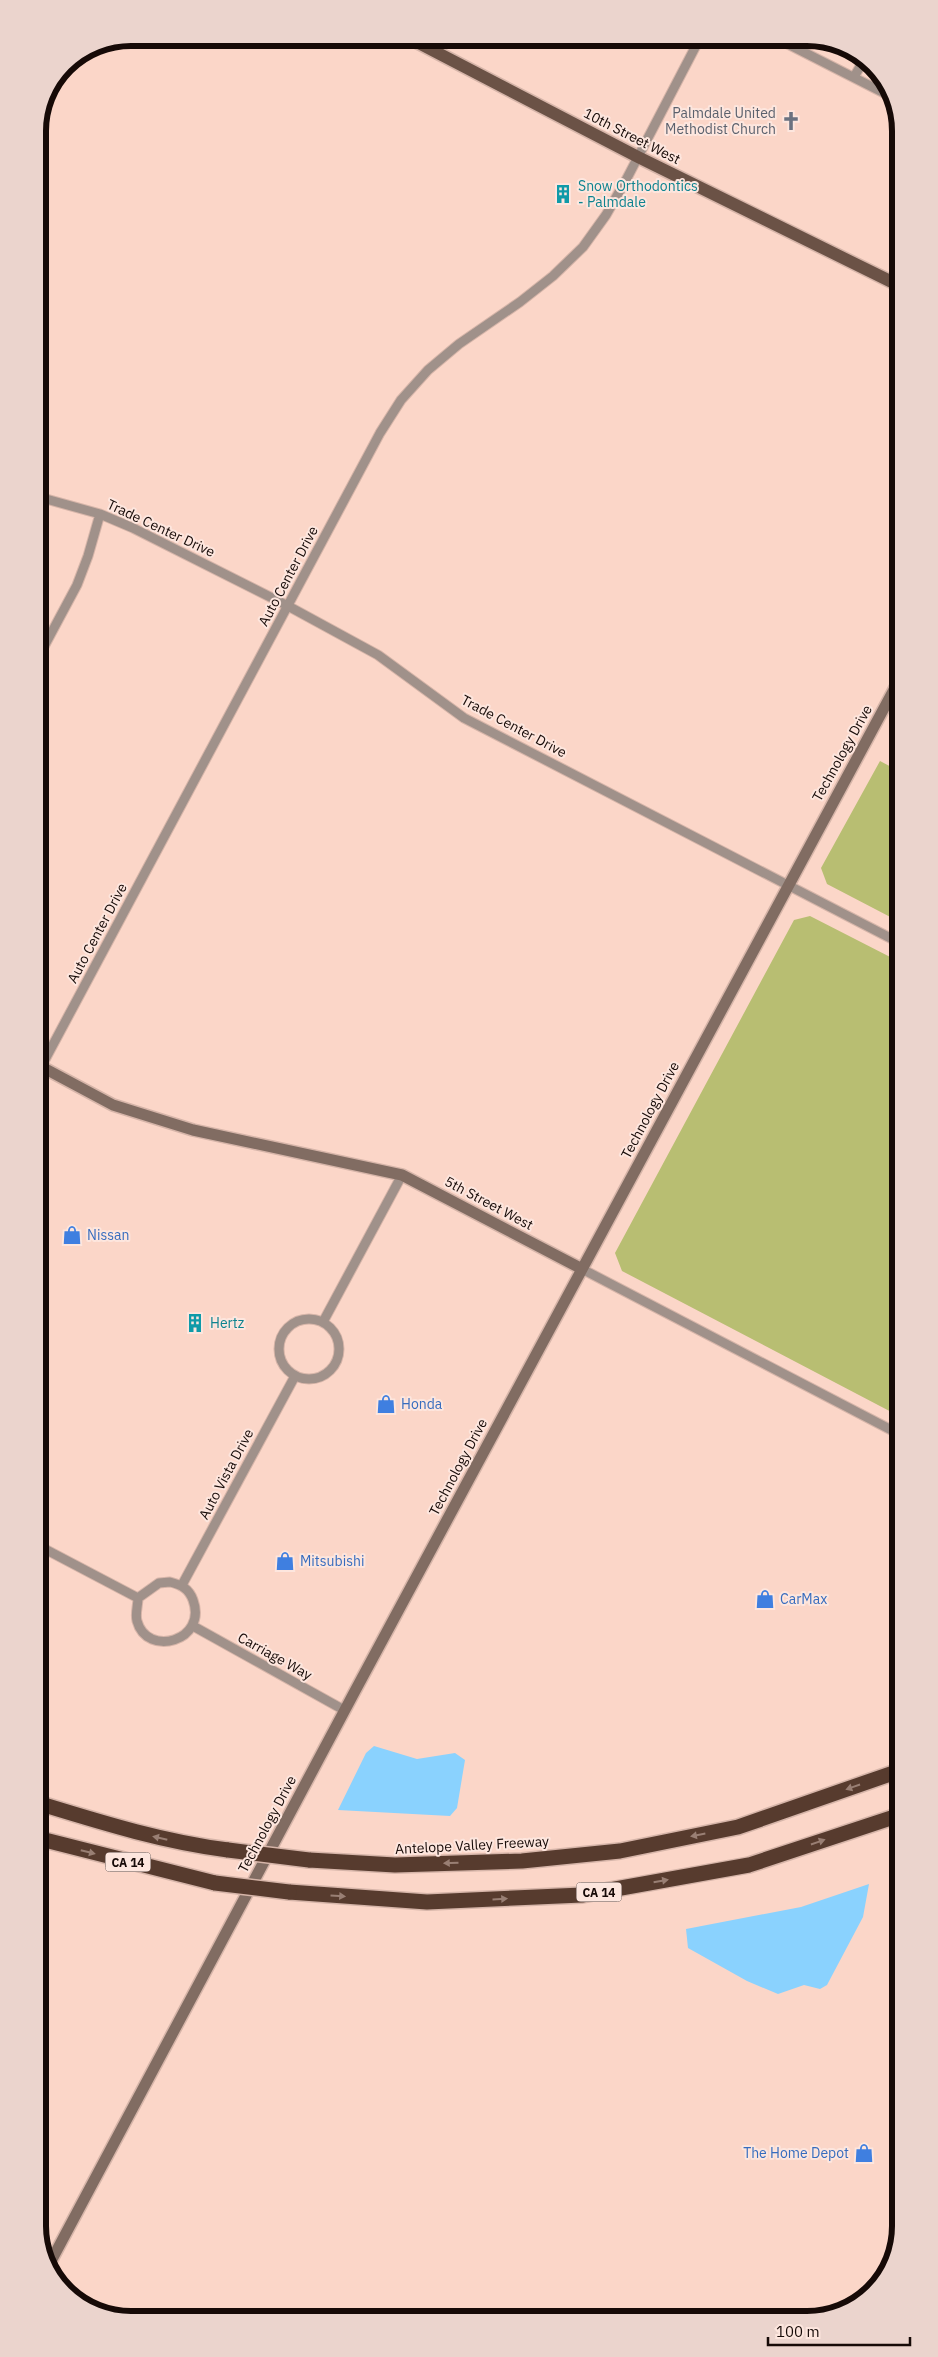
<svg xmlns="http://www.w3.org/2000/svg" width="938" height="2357" viewBox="0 0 938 2357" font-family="'IBM Plex Sans',sans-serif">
	<rect width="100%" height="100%" fill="#fbd6c8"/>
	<path fill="#b8be72" d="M 880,761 L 897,770 L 898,921 L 827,884 L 821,868 Z
		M 810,916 L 898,961 L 899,1416 L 622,1271 L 615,1253 L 794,920 Z"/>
	<path fill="#8ad2fe" d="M 374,1746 L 417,1759 L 455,1753 L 465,1760 L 457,1808 L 450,1816 L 338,1810 L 366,1753 Z
		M 869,1884 L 863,1917 L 827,1985 L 820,1989 L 804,1985 L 778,1994 L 747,1981 L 688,1948 L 686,1929 L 801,1907 Z"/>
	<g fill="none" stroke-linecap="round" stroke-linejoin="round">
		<g stroke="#d6b5a9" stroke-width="11">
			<path id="street" d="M 776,38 L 892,97
				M 854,77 L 865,58
				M 39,497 L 100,514 L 133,528 L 288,606 L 378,655 L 464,718 L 898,942
				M 39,656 L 77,585 L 88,556 L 100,514
				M 40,1069 L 380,433 L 401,400 L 428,370 L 459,344 L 520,302 L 553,276 L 583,247 L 606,215 L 626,180 L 700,38
				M 582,1269 L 899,1434
				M279 1349a30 30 0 1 1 60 0a30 30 0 1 1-60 0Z
				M 323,1322 L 402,1175
				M 41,1547 L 138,1598
				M 170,1582 C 182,1585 189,1589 193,1600 C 208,1641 147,1658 137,1621 C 135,1614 138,1605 138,1598 L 159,1583 Z
				M 182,1585 L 295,1376
				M 193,1626 L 344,1710"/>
		</g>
		<g stroke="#d6b5a9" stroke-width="14">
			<path id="secondary" d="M 40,1066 L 113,1105 L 193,1130 L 402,1175 L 582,1269
				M 49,2265 L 355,1691 L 897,684"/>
		</g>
		<g stroke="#d6b5a9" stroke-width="15">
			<path id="primary" d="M 409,38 L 638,157 L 896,284"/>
		</g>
		<g stroke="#d6b5a9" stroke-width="18">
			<path id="highway" d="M 41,1804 C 103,1823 164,1842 228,1850
				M 41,1839 L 215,1883
				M 309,1860 L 395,1865 L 522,1861 L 620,1851 L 738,1827 L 899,1771
				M 289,1892 L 427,1902 L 582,1895 L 749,1865 L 900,1815"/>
		</g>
		<use href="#street" stroke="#a0918a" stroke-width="9"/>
		<use href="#secondary" stroke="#816c62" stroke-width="11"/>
		<use href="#primary" stroke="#6b5246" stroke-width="12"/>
		<use href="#highway" stroke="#573b2e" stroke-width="15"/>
		<g stroke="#d6b5a9" stroke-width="18" stroke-linecap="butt">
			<path id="highway-bridge" d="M 228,1850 L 309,1860
				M 215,1883 L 289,1892"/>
		</g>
		<use href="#highway-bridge" stroke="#573b2e" stroke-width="15"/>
	</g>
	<defs><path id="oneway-solid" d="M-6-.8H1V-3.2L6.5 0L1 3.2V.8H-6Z" transform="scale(1.25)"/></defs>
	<g fill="#997f74">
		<use href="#oneway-solid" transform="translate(853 1787) rotate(161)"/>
		<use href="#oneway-solid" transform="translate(698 1835) rotate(169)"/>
		<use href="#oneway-solid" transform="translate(160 1838) rotate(-167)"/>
		<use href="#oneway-solid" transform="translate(818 1842) rotate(-19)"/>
		<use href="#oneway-solid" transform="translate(88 1852) rotate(14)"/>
		<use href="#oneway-solid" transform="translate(451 1863) rotate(178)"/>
		<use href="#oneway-solid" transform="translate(661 1881) rotate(-10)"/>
		<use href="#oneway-solid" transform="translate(338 1896) rotate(4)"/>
		<use href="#oneway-solid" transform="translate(500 1899) rotate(-3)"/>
	</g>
	<defs>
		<g id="church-bare" transform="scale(1.5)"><path d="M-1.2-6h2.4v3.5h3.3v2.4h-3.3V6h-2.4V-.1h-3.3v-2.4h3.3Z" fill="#6b7280" stroke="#fde6de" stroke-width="2.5" paint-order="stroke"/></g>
		<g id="building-bare" transform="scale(1.5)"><path d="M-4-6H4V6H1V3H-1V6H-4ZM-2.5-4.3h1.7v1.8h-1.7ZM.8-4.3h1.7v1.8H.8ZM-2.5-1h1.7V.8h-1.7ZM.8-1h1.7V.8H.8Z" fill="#0f9aa8" stroke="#fde6de" stroke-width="2.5" paint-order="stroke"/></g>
		<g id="shop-bare" transform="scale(1.5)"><path d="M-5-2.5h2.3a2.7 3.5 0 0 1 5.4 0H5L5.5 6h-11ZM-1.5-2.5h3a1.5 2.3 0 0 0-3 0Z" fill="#3f7fe0" stroke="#fde6de" stroke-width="2.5" paint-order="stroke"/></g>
	</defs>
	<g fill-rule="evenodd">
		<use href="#church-bare" x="791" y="121"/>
		<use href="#building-bare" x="563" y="194"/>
		<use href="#shop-bare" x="72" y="1235"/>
		<use href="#building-bare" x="195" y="1323"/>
		<use href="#shop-bare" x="386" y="1404"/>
		<use href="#shop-bare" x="285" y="1561"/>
		<use href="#shop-bare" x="765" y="1599"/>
		<use href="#shop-bare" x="864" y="2153"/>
	</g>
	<g text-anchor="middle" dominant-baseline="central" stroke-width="4" stroke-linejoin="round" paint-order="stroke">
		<g fill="#fde6de" stroke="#5b4c48" stroke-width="1">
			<rect x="105.5" y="1852.5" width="45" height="19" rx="4"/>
			<rect x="576.5" y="1882.5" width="45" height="19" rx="4"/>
		</g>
		<g font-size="12" font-weight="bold" fill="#160a07">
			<text x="128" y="1862">CA 14</text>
			<text x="599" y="1892">CA 14</text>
		</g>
		<g font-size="14" fill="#5b616d" stroke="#fde6de" text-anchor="end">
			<text x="776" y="113">Palmdale United<tspan x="776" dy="16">Methodist Church</tspan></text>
		</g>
		<g font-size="14" fill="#160a07" stroke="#fde6de">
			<text transform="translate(632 136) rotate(27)">10th Street West</text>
			<text transform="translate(161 528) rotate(25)">Trade Center Drive</text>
			<text transform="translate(288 576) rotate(-62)">Auto Center Drive</text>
			<text transform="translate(514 726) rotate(28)">Trade Center Drive</text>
			<text transform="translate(842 753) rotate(-61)">Technology Drive</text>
			<text transform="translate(97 933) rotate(-62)">Auto Center Drive</text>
			<text transform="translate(650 1110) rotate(-62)">Technology Drive</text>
			<text transform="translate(489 1203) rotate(28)">5th Street West</text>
			<text transform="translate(458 1467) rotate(-62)">Technology Drive</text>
			<text transform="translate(226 1474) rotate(-62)">Auto Vista Drive</text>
			<text transform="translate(275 1656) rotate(29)">Carriage Way</text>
			<text transform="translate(267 1824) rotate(-62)">Technology Drive</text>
			<text transform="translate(472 1845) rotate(-3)">Antelope Valley Freeway</text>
		</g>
		<g font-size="14" fill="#0d838f" stroke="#fde6de" text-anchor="start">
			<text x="578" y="186">Snow Orthodontics<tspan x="578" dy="16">- Palmdale</tspan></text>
			<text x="210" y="1323">Hertz</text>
		</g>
		<g font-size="14" fill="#366cbe" stroke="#fde6de" text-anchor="start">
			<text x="87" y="1235">Nissan</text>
			<text x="401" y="1404">Honda</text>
			<text x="300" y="1561">Mitsubishi</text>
			<text x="780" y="1599">CarMax</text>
			<text x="849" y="2153" text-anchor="end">The Home Depot</text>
		</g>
	</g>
	<path d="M0 0H938V2357H0ZM131 46H807A85 85 0 0 1 892 131V2226A85 85 0 0 1 807 2311H131A85 85 0 0 1 46 2226V131A85 85 0 0 1 131 46Z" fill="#ebd4cd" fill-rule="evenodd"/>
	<path fill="none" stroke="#160a07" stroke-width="6" d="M131 46H807A85 85 0 0 1 892 131V2226A85 85 0 0 1 807 2311H131A85 85 0 0 1 46 2226V131A85 85 0 0 1 131 46Z"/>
	<path d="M768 2337v8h142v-8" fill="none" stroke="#160a07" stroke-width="2.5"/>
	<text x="776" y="2337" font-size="15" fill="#160a07" stroke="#fde6de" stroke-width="4" paint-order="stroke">100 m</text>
</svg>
